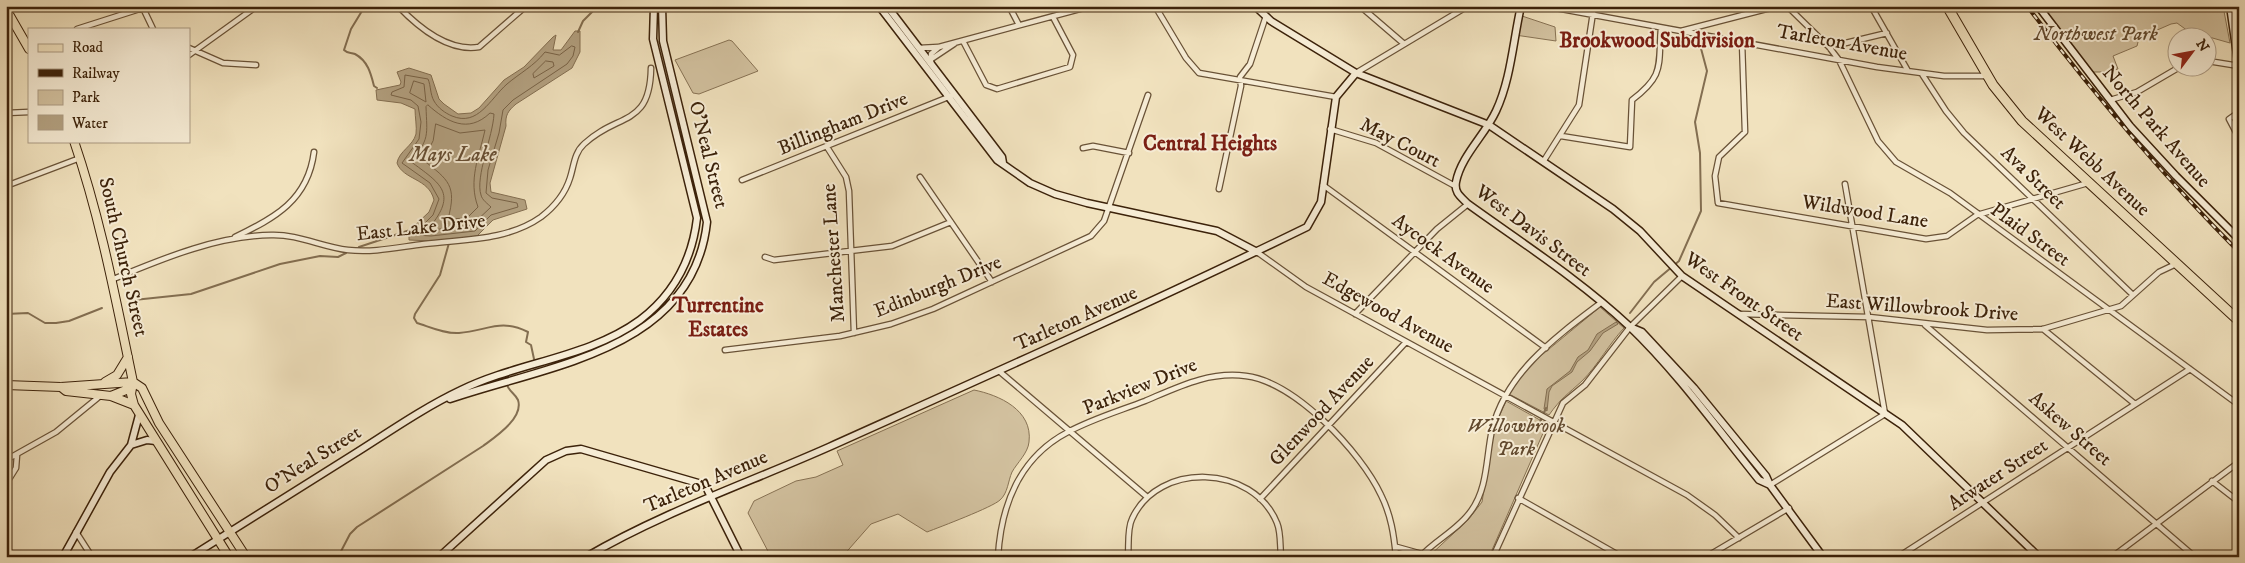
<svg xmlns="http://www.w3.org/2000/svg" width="2245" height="563" viewBox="0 0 2245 563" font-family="'IM FELL DW Pica',serif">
	<rect width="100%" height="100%" fill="#f1e2be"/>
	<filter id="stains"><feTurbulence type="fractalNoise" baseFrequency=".004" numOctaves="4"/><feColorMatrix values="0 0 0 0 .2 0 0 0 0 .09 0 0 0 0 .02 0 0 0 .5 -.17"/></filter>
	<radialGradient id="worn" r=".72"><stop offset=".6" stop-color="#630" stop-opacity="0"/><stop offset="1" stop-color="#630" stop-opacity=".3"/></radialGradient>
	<path fill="#d2c19f" stroke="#877254" d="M 2040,6 L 2223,6 L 2230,43 L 2188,31 L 2177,23 L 2171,24 L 2139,38 L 2137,46 L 2113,56 L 2118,69 L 2107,72 L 2089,72 Z
		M 1519,15 L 1555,27 L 1556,41 L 1515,35 Z
		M 729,40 L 732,41 L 758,71 L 699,94 L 693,93 L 675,60 Z
		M 1600,307 L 1624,328 C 1609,344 1598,365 1582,381 C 1568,394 1561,398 1549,415 L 1509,394 L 1520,373 Z
		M 974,390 C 999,395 1033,410 1029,442 C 1028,453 1017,463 1012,472 C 1008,481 1008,493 1000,500 C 993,507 940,527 927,532 L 898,514 L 871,524 L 842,557 L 771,557 L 748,513 L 754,501 L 796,481 L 816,477 L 843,465 L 837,451 Z
		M 1506,401 L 1547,424 L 1489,557 L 1428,557 L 1468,520 L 1482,502 L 1494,428 Z"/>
	<path fill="#b3a181" stroke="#836e51" d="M 575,31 L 580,31 L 580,52 L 572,68 L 516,104 C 508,111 505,115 506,126 L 490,183 L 491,192 L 525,200 L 527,209 L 493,220 L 477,236 L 431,241 L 409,240 L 409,231 L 429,212 L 434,200 C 429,178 403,180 397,163 C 399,151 413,146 416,134 C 417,127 415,117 415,109 L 401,103 L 377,100 L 376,90 L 400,85 L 401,82 L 397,72 L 409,68 L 431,75 L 439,99 L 444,104 L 458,114 L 471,113 L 479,108 L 504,80 L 524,67 L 553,37 L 556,35 L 553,50 L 561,50 Z
		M 1616,322 L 1618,324 L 1603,333 L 1590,351 L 1577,362 L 1572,372 L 1552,386 L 1549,392 L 1547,411 L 1544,409 L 1547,389 L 1570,371 L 1578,357 L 1588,350 L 1597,334 Z"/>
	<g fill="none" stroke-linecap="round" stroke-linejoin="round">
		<path stroke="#786246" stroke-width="1" d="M 572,46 L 575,47 L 573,56 L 567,64 L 513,100 L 503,110 L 499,133 L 488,170 L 486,193 L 492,198 L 517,203 L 518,207 L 491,215 L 475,231 L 431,236 L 416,235 L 416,232 L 433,215 L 439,199 L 430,183 L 402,163 L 419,139 L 421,122 L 418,106 L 411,100 L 391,95 L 392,92 L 404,87 L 405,75 L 428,79 C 431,86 430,94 434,101 C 438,108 445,113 452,116 C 478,127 490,99 507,84 C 520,73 534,66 545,52 L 559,55 Z
			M 546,61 L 553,62 L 554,66 L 534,78 L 533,74 Z
			M 414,81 L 424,84 L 426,102 L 410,93 Z
			M 428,105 C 447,122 468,134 490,113 L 494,114 C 493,136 475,177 481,195 C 482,200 488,204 491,207 L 472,225 L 432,230 L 429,228 C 458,193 441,184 410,161 C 430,140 427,135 426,107 Z
			M 436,124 L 460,133 L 485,130 C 479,157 468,180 478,207 L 467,218 L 448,219 C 457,186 449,180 423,160 L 433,141 Z"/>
		<path stroke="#836e51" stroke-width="2" d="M 365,6 L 351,29 L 344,50 C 348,54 351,52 355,54 C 368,61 371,74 374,86 L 377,88
			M 1701,6 L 1703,9
			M 578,32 L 583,21 L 598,6
			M 449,243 L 440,275 L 415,314 L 414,318 L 417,323 C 430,327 445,334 459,333 C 487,331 500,318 528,332 L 526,342 L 531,345 L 534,359
			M 359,247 L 413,229
			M 134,300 L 191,294 L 280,264 L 320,256 L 338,257 L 346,253
			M 1630,313 L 1654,282 L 1679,261 L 1701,211 L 1700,153 L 1695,122 L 1707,71 L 1699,41 L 1693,37
			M 6,314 L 28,313 L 45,323 L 56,323 L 69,321 L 102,308
			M 1540,422 L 1546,408
			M 338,557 L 350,534 L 357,527 L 483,446 C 495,437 524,418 518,400 C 515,393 508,391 507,384"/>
		<g stroke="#695237" stroke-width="7">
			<path id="street" d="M 398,6 C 418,27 448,52 479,47 L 526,6
				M 1009,6 L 1019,25
				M 1155,6 L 1186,58 L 1199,73 L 1336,97
				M 1360,6 L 1403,43
				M 1545,6 L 1877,67 L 1944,76 L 1987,76
				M 1787,6 L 1829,47 L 1839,60 L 1878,141 L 1896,162 L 1950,193 L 2239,405
				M 1871,6 L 1908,71
				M 143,8 L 153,29
				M 77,29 L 149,6
				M 1681,31 L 1778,6
				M 963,41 L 986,85 L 997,89 L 1070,67 L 1073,55 L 1053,17
				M 1742,42 L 1745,132 L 1719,157 L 1715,176 L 1718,203 L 1926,239 L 1947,236 L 1977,215 L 2088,183
				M 1829,47 L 1887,33
				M 189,48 L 223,63 L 256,65
				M 919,48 L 938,47
				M 189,55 L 257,6
				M 933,58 L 954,44
				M 2208,61 L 2239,66
				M 931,64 L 931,54 L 939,47 L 1091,6
				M 1356,73 L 1468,6
				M 1922,74 L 1946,111 L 1964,133 L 2133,295
				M 2110,100 L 2137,92 L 2178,68
				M 2239,112 L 2229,119 L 2239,138
				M 6,113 L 29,112
				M 1330,129 L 1376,143 L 1455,186
				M 1561,136 L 1630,147 L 1632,100 C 1665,75 1658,66 1661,28
				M 827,147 L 846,177 L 849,191 L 854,333
				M 1083,148 L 1093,146 L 1129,153
				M 1543,162 L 1579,105 L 1594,6
				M 920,177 L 992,282
				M 742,180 L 951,96
				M 1323,185 L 1546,348
				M 6,186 L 80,158
				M 1219,189 L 1241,86 L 1240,77 L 1250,64 L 1266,16
				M 235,237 C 275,218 308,200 314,152
				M 1257,252 L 1306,287 L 1687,495 L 1715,515 L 1739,538
				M 765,257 L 774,260 L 892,246 L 951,222
				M 111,280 C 162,259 215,236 271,235 C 298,234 322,247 348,250 C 374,253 399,247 424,244 C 463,239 507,241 541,217 C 554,207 565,194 570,178 C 574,166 574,153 584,144 C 618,112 650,128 651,68
				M 1355,314 L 1437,229 L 1468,204
				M 1740,314 L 1869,317 L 1987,330 L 2043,329 L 2121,306 L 2159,272 L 2176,264
				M 1925,325 L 2195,557
				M 2043,329 L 2135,404
				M 725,350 L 840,336 L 891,324 L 933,309 L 1091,236 L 1104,221 L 1148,95
				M 999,371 L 1146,496
				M 6,460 L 56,432 L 100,396
				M 2212,481 L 2239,502
				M 6,484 L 16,468 L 17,455
				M 1770,485 L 1885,414 L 1845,184
				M 1518,498 L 1622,557
				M 1260,499 L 1406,342
				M 76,532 L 92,557
				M 1397,547 L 1422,554
				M 998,557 C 1001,505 1020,457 1068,432 C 1092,419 1119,411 1145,401 C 1178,387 1209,371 1246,376 C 1295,382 1361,452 1381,495 C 1391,515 1394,535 1396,557
				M 1128,557 C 1129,546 1127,529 1132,519 C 1158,461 1253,464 1277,523 C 1281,532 1280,547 1281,557
				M 1420,557 C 1435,540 1458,530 1471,511 C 1488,488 1486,457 1492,430 C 1506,372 1557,336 1602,302
				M 1493,557 L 1563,403 L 1585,385 L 1630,327 L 1682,276
				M 1706,557 L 1789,508
				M 1898,557 L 2190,369
				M 2112,557 L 2239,462"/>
		</g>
		<g stroke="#3c220a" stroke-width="9">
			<path id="secondary" d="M 879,6 L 997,160 L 1030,183 L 1055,194 L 1087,203 L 1217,231 L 1257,252
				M 887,6 L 1002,157 L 1003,163
				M 1255,6 L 1271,21 L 1356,73 L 1489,125 L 1613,209 L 1640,231 L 1682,276 L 1902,425 L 2039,557
				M 1521,6 C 1513,41 1511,79 1496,111 C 1485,135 1461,156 1456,182 C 1454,193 1461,197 1468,204 C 1522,243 1580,280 1629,326 C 1677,372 1717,428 1759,480 L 1770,485
				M 2038,6 L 2130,126 L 2176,176 L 2239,239
				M 2230,6 L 2239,69
				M 1630,327 L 1642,332 L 1694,388 L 1766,476 L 1770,485 L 1823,557
				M 450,399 C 548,365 693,351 707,222 L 663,41 L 662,6
				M 131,445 L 147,440 L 156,441
				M 63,557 L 110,472 L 131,445 L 139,415
				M 190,557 C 245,523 299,488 354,454 C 389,432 423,408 461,390 C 518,362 588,358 640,320 C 674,294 692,261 697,218 L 653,39 L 654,6
				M 439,557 L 546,460 L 566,451 L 581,449 L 705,485 L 741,557
				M 586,557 C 663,512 748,483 829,447 C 989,375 1149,304 1307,227 L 1321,202 L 1336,97 L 1356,73"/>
		</g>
		<g stroke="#3c220a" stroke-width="10">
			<path id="primary" d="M 6,9 L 29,49
				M 74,141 C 101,220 116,301 133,382 L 131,394 L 134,405 L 229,557
				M 105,382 L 117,375 L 128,357
				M 133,382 L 142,388 L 159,423 L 246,557
				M 6,385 L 61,387 L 133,382
				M 61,387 L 66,391 L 111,396 L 134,405
				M 111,396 L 126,390 L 133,382"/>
		</g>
		<g stroke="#3c220a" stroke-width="11">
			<path id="highway" d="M 1947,6 L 1993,85 L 2022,121 L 2239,321"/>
		</g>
		<use href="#street" stroke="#f6ecd5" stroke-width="4.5"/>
		<use href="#secondary" stroke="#f6ecd5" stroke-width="6"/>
		<use href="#primary" stroke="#f1e2be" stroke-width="8"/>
		<use href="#highway" stroke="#f1e2be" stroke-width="9"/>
		<g stroke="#3c220a" stroke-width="4">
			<path id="rail" d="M 2027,6 C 2093,93 2162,175 2239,252"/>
		</g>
		<use href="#rail" stroke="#f6ecd5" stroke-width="2" stroke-dasharray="5.5" stroke-linecap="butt"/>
	</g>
	<g text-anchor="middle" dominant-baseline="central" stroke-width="4" stroke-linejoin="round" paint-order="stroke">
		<g font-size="20" font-style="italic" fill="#624a2f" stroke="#f6ecd5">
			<text x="2096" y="34">Northwest Park</text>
			<text x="1516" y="426">Willowbrook<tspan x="1516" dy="23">Park</tspan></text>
		</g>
		<g font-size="20" fill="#3c220a" stroke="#f6ecd5">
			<text transform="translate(1842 43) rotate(10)">Tarleton Avenue</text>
			<text transform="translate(843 124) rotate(-22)">Billingham Drive</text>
			<text transform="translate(2156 127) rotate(49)">North Park Avenue</text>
			<text transform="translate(1400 143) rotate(27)">May Court</text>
			<text transform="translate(708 155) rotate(76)">O'Neal Street</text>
			<text transform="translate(2092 162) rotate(43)">West Webb Avenue</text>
			<text transform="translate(2033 178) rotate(44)">Ava Street</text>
			<text transform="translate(1865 212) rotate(9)">Wildwood Lane</text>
			<text transform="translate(421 228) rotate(-6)">East Lake Drive</text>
			<text transform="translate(1533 231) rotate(37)">West Davis Street</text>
			<text transform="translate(2030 235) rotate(36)">Plaid Street</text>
			<text transform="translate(834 253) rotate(-94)">Manchester Lane</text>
			<text transform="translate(1443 254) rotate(36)">Aycock Avenue</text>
			<text transform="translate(123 257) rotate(77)">South Church Street</text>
			<text transform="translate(938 287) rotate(-22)">Edinburgh Drive</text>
			<text transform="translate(1744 297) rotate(35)">West Front Street</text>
			<text transform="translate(1922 308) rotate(4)">East Willowbrook Drive</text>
			<text transform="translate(1388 313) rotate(29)">Edgewood Avenue</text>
			<text transform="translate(1076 319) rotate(-24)">Tarleton Avenue</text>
			<text transform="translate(1140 387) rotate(-22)">Parkview Drive</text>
			<text transform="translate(1322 411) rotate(-47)">Glenwood Avenue</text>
			<text transform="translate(2070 429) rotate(41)">Askew Street</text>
			<text transform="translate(313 460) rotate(-32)">O'Neal Street</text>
			<text transform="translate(1998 475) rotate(-33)">Atwater Street</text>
			<text transform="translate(706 482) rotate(-23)">Tarleton Avenue</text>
		</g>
		<g font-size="21" font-weight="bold" fill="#7a1f14" stroke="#f6ecd5">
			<text x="1657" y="41">Brookwood Subdivision</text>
			<text x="1210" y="144">Central Heights</text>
			<text x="718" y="306">Turrentine<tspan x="718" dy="24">Estates</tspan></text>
		</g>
		<g font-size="21" font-style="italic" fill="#664e34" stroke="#f6ecd5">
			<text x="453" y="155">Mays Lake</text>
		</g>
	</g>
	<rect width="2245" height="563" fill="none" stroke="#f1e2be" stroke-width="25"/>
	<rect x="8" y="8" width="2230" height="548" fill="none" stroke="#3c220a" stroke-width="2.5"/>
	<rect x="12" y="12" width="2220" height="538" fill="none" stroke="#3c220a"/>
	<rect x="28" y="28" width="162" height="115" fill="#f6ecd5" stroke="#ac9b84"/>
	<rect x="38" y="44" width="25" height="8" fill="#f1e2be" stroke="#ac9b84"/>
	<text x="72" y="52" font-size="15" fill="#3c220a">Road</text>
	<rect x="38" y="69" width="25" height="8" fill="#3c220a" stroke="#ac9b84"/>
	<text x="72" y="78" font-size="15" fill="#3c220a">Railway</text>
	<rect x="38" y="90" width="25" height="15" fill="#d2c19f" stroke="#ac9b84"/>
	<text x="72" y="102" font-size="15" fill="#3c220a">Park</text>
	<rect x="38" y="115" width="25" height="15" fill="#b3a181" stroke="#ac9b84"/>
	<text x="72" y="128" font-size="15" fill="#3c220a">Water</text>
	<g transform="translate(2192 52) rotate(58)"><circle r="24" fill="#f6ecd5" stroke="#ac9b84"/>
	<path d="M0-4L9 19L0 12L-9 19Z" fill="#8f2418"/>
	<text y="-8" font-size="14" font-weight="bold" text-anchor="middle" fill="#3c220a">N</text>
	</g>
	<rect width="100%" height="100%" filter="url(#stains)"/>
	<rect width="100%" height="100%" fill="url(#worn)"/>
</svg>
